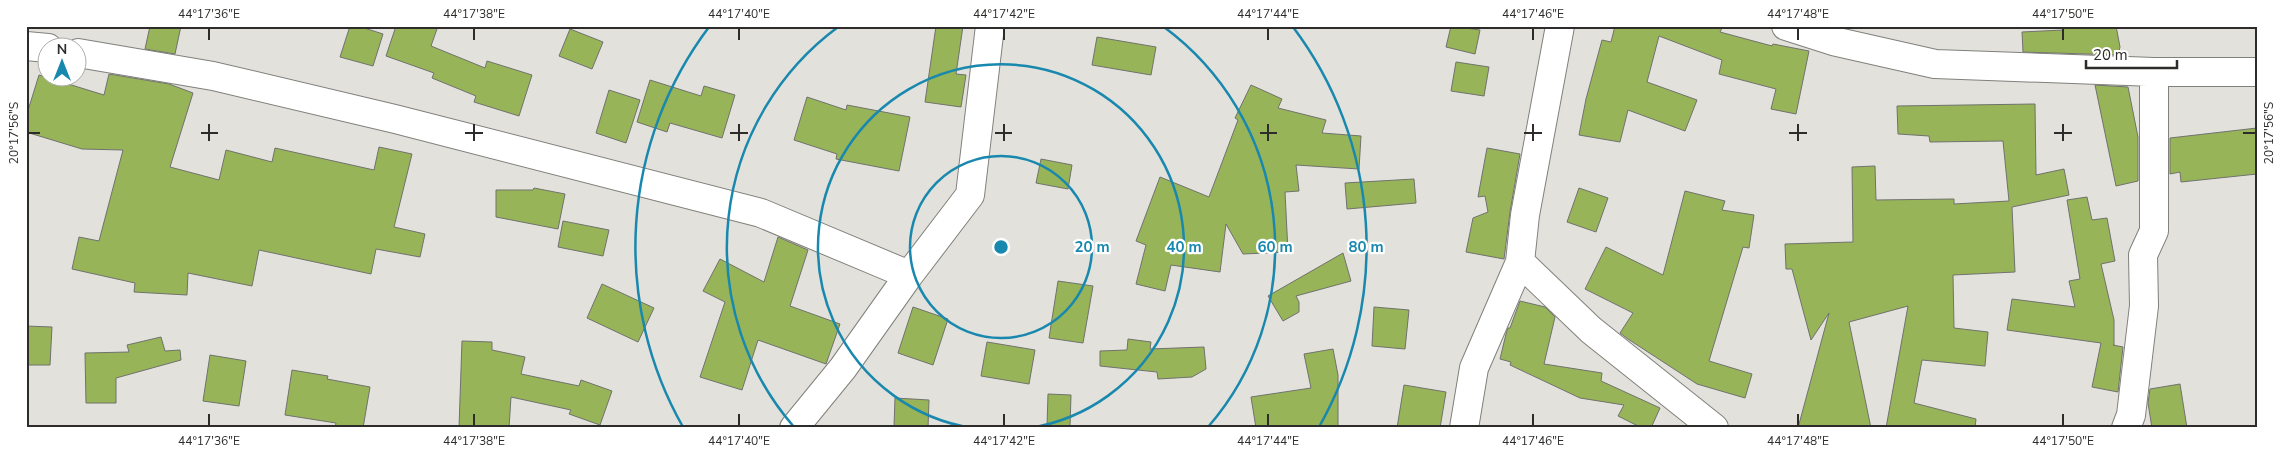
<svg xmlns="http://www.w3.org/2000/svg" width="2283" height="454" viewBox="0 0 2283 454" font-family="'Nunito Sans',sans-serif">
	<rect width="100%" height="100%" fill="#e2e1dc"/>
	<path fill="#98b458" stroke="#70726d" d="M 150,26 L 181,26 L 175,54 L 145,49 Z
		M 350,26 L 358,26 L 383,34 L 373,66 L 340,57 Z
		M 396,26 L 438,26 L 431,46 L 485,68 L 487,61 L 532,75 L 519,116 L 474,102 L 476,96 L 432,78 L 434,73 L 386,56 Z
		M 936,26 L 963,26 L 956,74 L 966,75 L 961,107 L 925,102 Z
		M 1451,26 L 1480,30 L 1475,54 L 1446,47 Z
		M 1615,26 L 1723,26 L 1720,32 L 1772,46 L 1773,44 L 1809,51 L 1796,114 L 1771,109 L 1776,89 L 1719,74 L 1722,60 L 1659,36 L 1647,82 L 1697,100 L 1685,131 L 1628,110 L 1620,142 L 1579,135 L 1586,99 L 1602,40 L 1611,42 Z
		M 2064,26 L 2116,26 L 2120,47 L 2118,55 L 2023,52 L 2022,32 L 2063,30 Z
		M 570,29 L 603,42 L 592,69 L 559,56 Z
		M 1097,37 L 1156,47 L 1151,75 L 1092,65 Z
		M 1456,62 L 1489,67 L 1484,96 L 1451,91 Z
		M 109,74 L 169,84 L 193,93 L 170,167 L 219,180 L 226,150 L 272,162 L 275,148 L 374,170 L 379,147 L 412,154 L 394,227 L 425,234 L 420,257 L 376,249 L 371,274 L 259,250 L 252,286 L 188,273 L 187,295 L 134,292 L 135,283 L 72,269 L 79,237 L 99,241 L 123,150 L 82,149 L 26,132 L 26,117 L 39,75 L 104,95 Z
		M 650,80 L 701,96 L 704,86 L 735,95 L 722,138 L 670,123 L 667,132 L 637,122 Z
		M 1251,85 L 1282,99 L 1278,108 L 1326,120 L 1322,133 L 1361,136 L 1359,169 L 1296,165 L 1299,191 L 1285,192 L 1288,252 L 1243,254 L 1226,224 L 1220,272 L 1171,265 L 1165,291 L 1136,284 L 1146,245 L 1136,241 L 1160,177 L 1209,197 L 1238,120 L 1235,118 Z
		M 2095,85 L 2128,87 L 2138,137 L 2138,181 L 2116,186 Z
		M 609,90 L 640,100 L 626,143 L 596,133 Z
		M 807,97 L 846,110 L 847,105 L 910,117 L 899,171 L 836,159 L 837,154 L 794,140 Z
		M 2035,104 L 2036,175 L 2064,169 L 2069,195 L 2012,207 L 2015,272 L 1953,275 L 1954,328 L 1988,332 L 1985,366 L 1922,360 L 1914,403 L 1976,419 L 1975,428 L 1886,428 L 1908,306 L 1849,322 L 1871,428 L 1798,428 L 1829,313 L 1811,340 L 1792,269 L 1786,269 L 1785,244 L 1853,242 L 1852,167 L 1875,166 L 1876,200 L 1954,199 L 1954,204 L 2009,201 L 2003,141 L 1930,142 L 1929,136 L 1898,134 L 1897,106 Z
		M 2257,128 L 2257,174 L 2181,182 L 2180,172 L 2170,174 L 2170,138 Z
		M 1487,148 L 1520,154 L 1510,212 L 1504,259 L 1466,252 L 1473,218 L 1488,212 L 1485,196 L 1478,197 Z
		M 1041,159 L 1072,165 L 1068,189 L 1036,183 Z
		M 1414,179 L 1416,203 L 1347,209 L 1345,183 Z
		M 534,188 L 565,194 L 558,229 L 496,217 L 496,190 L 533,190 Z
		M 1579,188 L 1608,198 L 1596,232 L 1567,222 Z
		M 1685,191 L 1725,201 L 1722,210 L 1754,215 L 1749,248 L 1743,247 L 1709,361 L 1752,374 L 1745,398 L 1697,384 L 1628,339 L 1620,333 L 1633,313 L 1585,289 L 1606,247 L 1663,275 Z
		M 2087,197 L 2092,220 L 2107,218 L 2115,261 L 2101,264 L 2114,320 L 2114,345 L 2113,345 L 2123,347 L 2118,392 L 2092,387 L 2101,343 L 2007,330 L 2012,299 L 2075,307 L 2069,281 L 2080,279 L 2067,200 Z
		M 563,221 L 609,230 L 603,256 L 558,247 Z
		M 778,237 L 808,250 L 790,306 L 840,324 L 826,364 L 758,340 L 742,390 L 700,377 L 725,302 L 703,291 L 720,259 L 764,282 Z
		M 1343,253 L 1351,281 L 1296,296 L 1299,302 L 1299,312 L 1283,321 L 1268,296 Z
		M 1058,281 L 1093,286 L 1083,343 L 1049,338 Z
		M 602,284 L 654,308 L 638,342 L 587,318 Z
		M 1520,301 L 1545,307 L 1555,317 L 1544,364 L 1602,373 L 1601,381 L 1660,408 L 1651,428 L 1642,428 L 1618,416 L 1624,405 L 1580,398 L 1510,365 L 1511,362 L 1500,359 L 1506,334 L 1508,328 L 1510,328 Z
		M 913,307 L 948,319 L 933,365 L 898,353 Z
		M 1374,307 L 1409,310 L 1405,349 L 1372,346 Z
		M 26,326 L 52,327 L 50,365 L 26,365 Z
		M 161,337 L 165,351 L 180,350 L 181,360 L 116,378 L 116,403 L 86,403 L 85,353 L 129,352 L 127,345 Z
		M 1128,339 L 1151,342 L 1150,349 L 1204,347 L 1206,369 L 1192,377 L 1158,379 L 1157,372 L 1100,366 L 1100,351 L 1127,350 Z
		M 462,341 L 492,342 L 492,350 L 525,357 L 521,374 L 579,386 L 581,380 L 612,391 L 600,425 L 569,414 L 571,410 L 511,397 L 509,428 L 459,428 Z
		M 987,342 L 1035,350 L 1029,384 L 981,376 Z
		M 1333,349 L 1338,375 L 1338,428 L 1256,428 L 1251,397 L 1311,388 L 1304,354 Z
		M 210,355 L 246,361 L 239,406 L 203,401 Z
		M 292,370 L 328,376 L 327,379 L 370,387 L 363,428 L 335,428 L 336,423 L 285,415 Z
		M 2180,384 L 2187,428 L 2152,428 L 2148,403 L 2150,389 Z
		M 1404,385 L 1446,392 L 1440,428 L 1397,428 Z
		M 1048,394 L 1071,395 L 1070,426 L 1047,426 Z
		M 895,398 L 929,400 L 928,428 L 894,427 Z"/>
	<g fill="none" stroke-linecap="round" stroke-linejoin="round">
		<g stroke="#81807c" stroke-width="30">
			<path id="minor" d="M 1786,26 L 1833,41 L 1935,64 L 2154,72 L 2257,72
				M 26,46 L 48,48
				M 78,53 L 213,76 L 395,119 L 761,213 L 909,275
				M 1520,262 L 1591,330 L 1714,428
				M 794,428 L 843,368 L 909,275 L 970,195 L 990,26
				M 1464,428 L 1474,368 L 1520,262 L 1525,215 L 1560,26
				M 2126,428 L 2131,415 L 2144,306 L 2143,255 L 2154,231 L 2154,72"/>
		</g>
		<use href="#minor" stroke="#fff" stroke-width="28"/>
	</g>
	<path fill="none" stroke="#2d2c2a" stroke-width="2" d="M 209,28 L 209,40M 474,28 L 474,40M 739,28 L 739,40M 1004,28 L 1004,40M 1268,28 L 1268,40M 1533,28 L 1533,40M 1798,28 L 1798,40M 2063,28 L 2063,40M 209,124 L 209,141M 474,124 L 474,141M 739,124 L 739,141M 1004,124 L 1004,141M 1268,124 L 1268,141M 1533,124 L 1533,141M 1798,124 L 1798,141M 2063,124 L 2063,141M 28,133 L 40,133M 201,133 L 218,133M 465,133 L 483,133M 730,133 L 748,133M 995,133 L 1012,133M 1260,133 L 1277,133M 1524,133 L 1542,133M 1789,133 L 1807,133M 2054,133 L 2072,133M 2243,133 L 2256,133M 209,414 L 209,426M 474,414 L 474,426M 739,414 L 739,426M 1004,414 L 1004,426M 1268,414 L 1268,426M 1533,414 L 1533,426M 1798,414 L 1798,426M 2063,414 L 2063,426"/>
	<g fill="none" stroke="#1988ae" stroke-width="2.5">
		<circle cx="1001" cy="247" r="91"/>
		<path d="M972 428A183 183 0 1 1 1030 428"/>
		<path d="M794 427A274 274 0 0 1 838 27M1164 27A274 274 0 0 1 1208 427"/>
		<path d="M683 427A365 365 0 0 1 709 27M1293 27A365 365 0 0 1 1319 427"/>
	</g>
	<circle cx="1001" cy="247" r="8" fill="#1988ae" stroke="#fff" stroke-width="2.5"/>
	<g font-size="15" text-anchor="middle" font-weight="bold" fill="#1988ae" stroke="#fff" stroke-width="4.5" stroke-linejoin="round" paint-order="stroke">
		<text x="1092" y="252">20 m</text>
		<text x="1184" y="252">40 m</text>
		<text x="1275" y="252">60 m</text>
		<text x="1366" y="252">80 m</text>
	</g>
	<rect width="2283" height="454" fill="none" stroke="#ffffff" stroke-width="55"/>
	<g transform="translate(62 62)"><circle r="24" fill="#ffffff" stroke="#ababaa"/>
	<path d="M0-4L9 19L0 12L-9 19Z" fill="#1988ae"/>
	<text y="-8" font-size="14" font-weight="bold" text-anchor="middle" fill="#2d2c2a">N</text>
	</g>
	<path d="M2086 60v8h91v-8" fill="none" stroke="#2d2c2a" stroke-width="2.5"/>
	<text x="2093" y="60" font-size="15" fill="#2d2c2a" stroke="#ffffff" stroke-width="4" paint-order="stroke">20 m</text>
	<rect x="28" y="28" width="2228" height="398" fill="none" stroke="#2d2c2a" stroke-width="2"/>
	<g font-size="12" text-anchor="middle" fill="#2d2c2a">
		<text x="209" y="18">44°17'36"E</text>
		<text x="474" y="18">44°17'38"E</text>
		<text x="739" y="18">44°17'40"E</text>
		<text x="1004" y="18">44°17'42"E</text>
		<text x="1268" y="18">44°17'44"E</text>
		<text x="1533" y="18">44°17'46"E</text>
		<text x="1798" y="18">44°17'48"E</text>
		<text x="2063" y="18">44°17'50"E</text>
		<text transform="translate(14 133) rotate(-90)" y="4">20°17'56"S</text>
		<text transform="translate(2269 133) rotate(-90)" y="4">20°17'56"S</text>
		<text x="209" y="445">44°17'36"E</text>
		<text x="474" y="445">44°17'38"E</text>
		<text x="739" y="445">44°17'40"E</text>
		<text x="1004" y="445">44°17'42"E</text>
		<text x="1268" y="445">44°17'44"E</text>
		<text x="1533" y="445">44°17'46"E</text>
		<text x="1798" y="445">44°17'48"E</text>
		<text x="2063" y="445">44°17'50"E</text>
	</g>
</svg>
